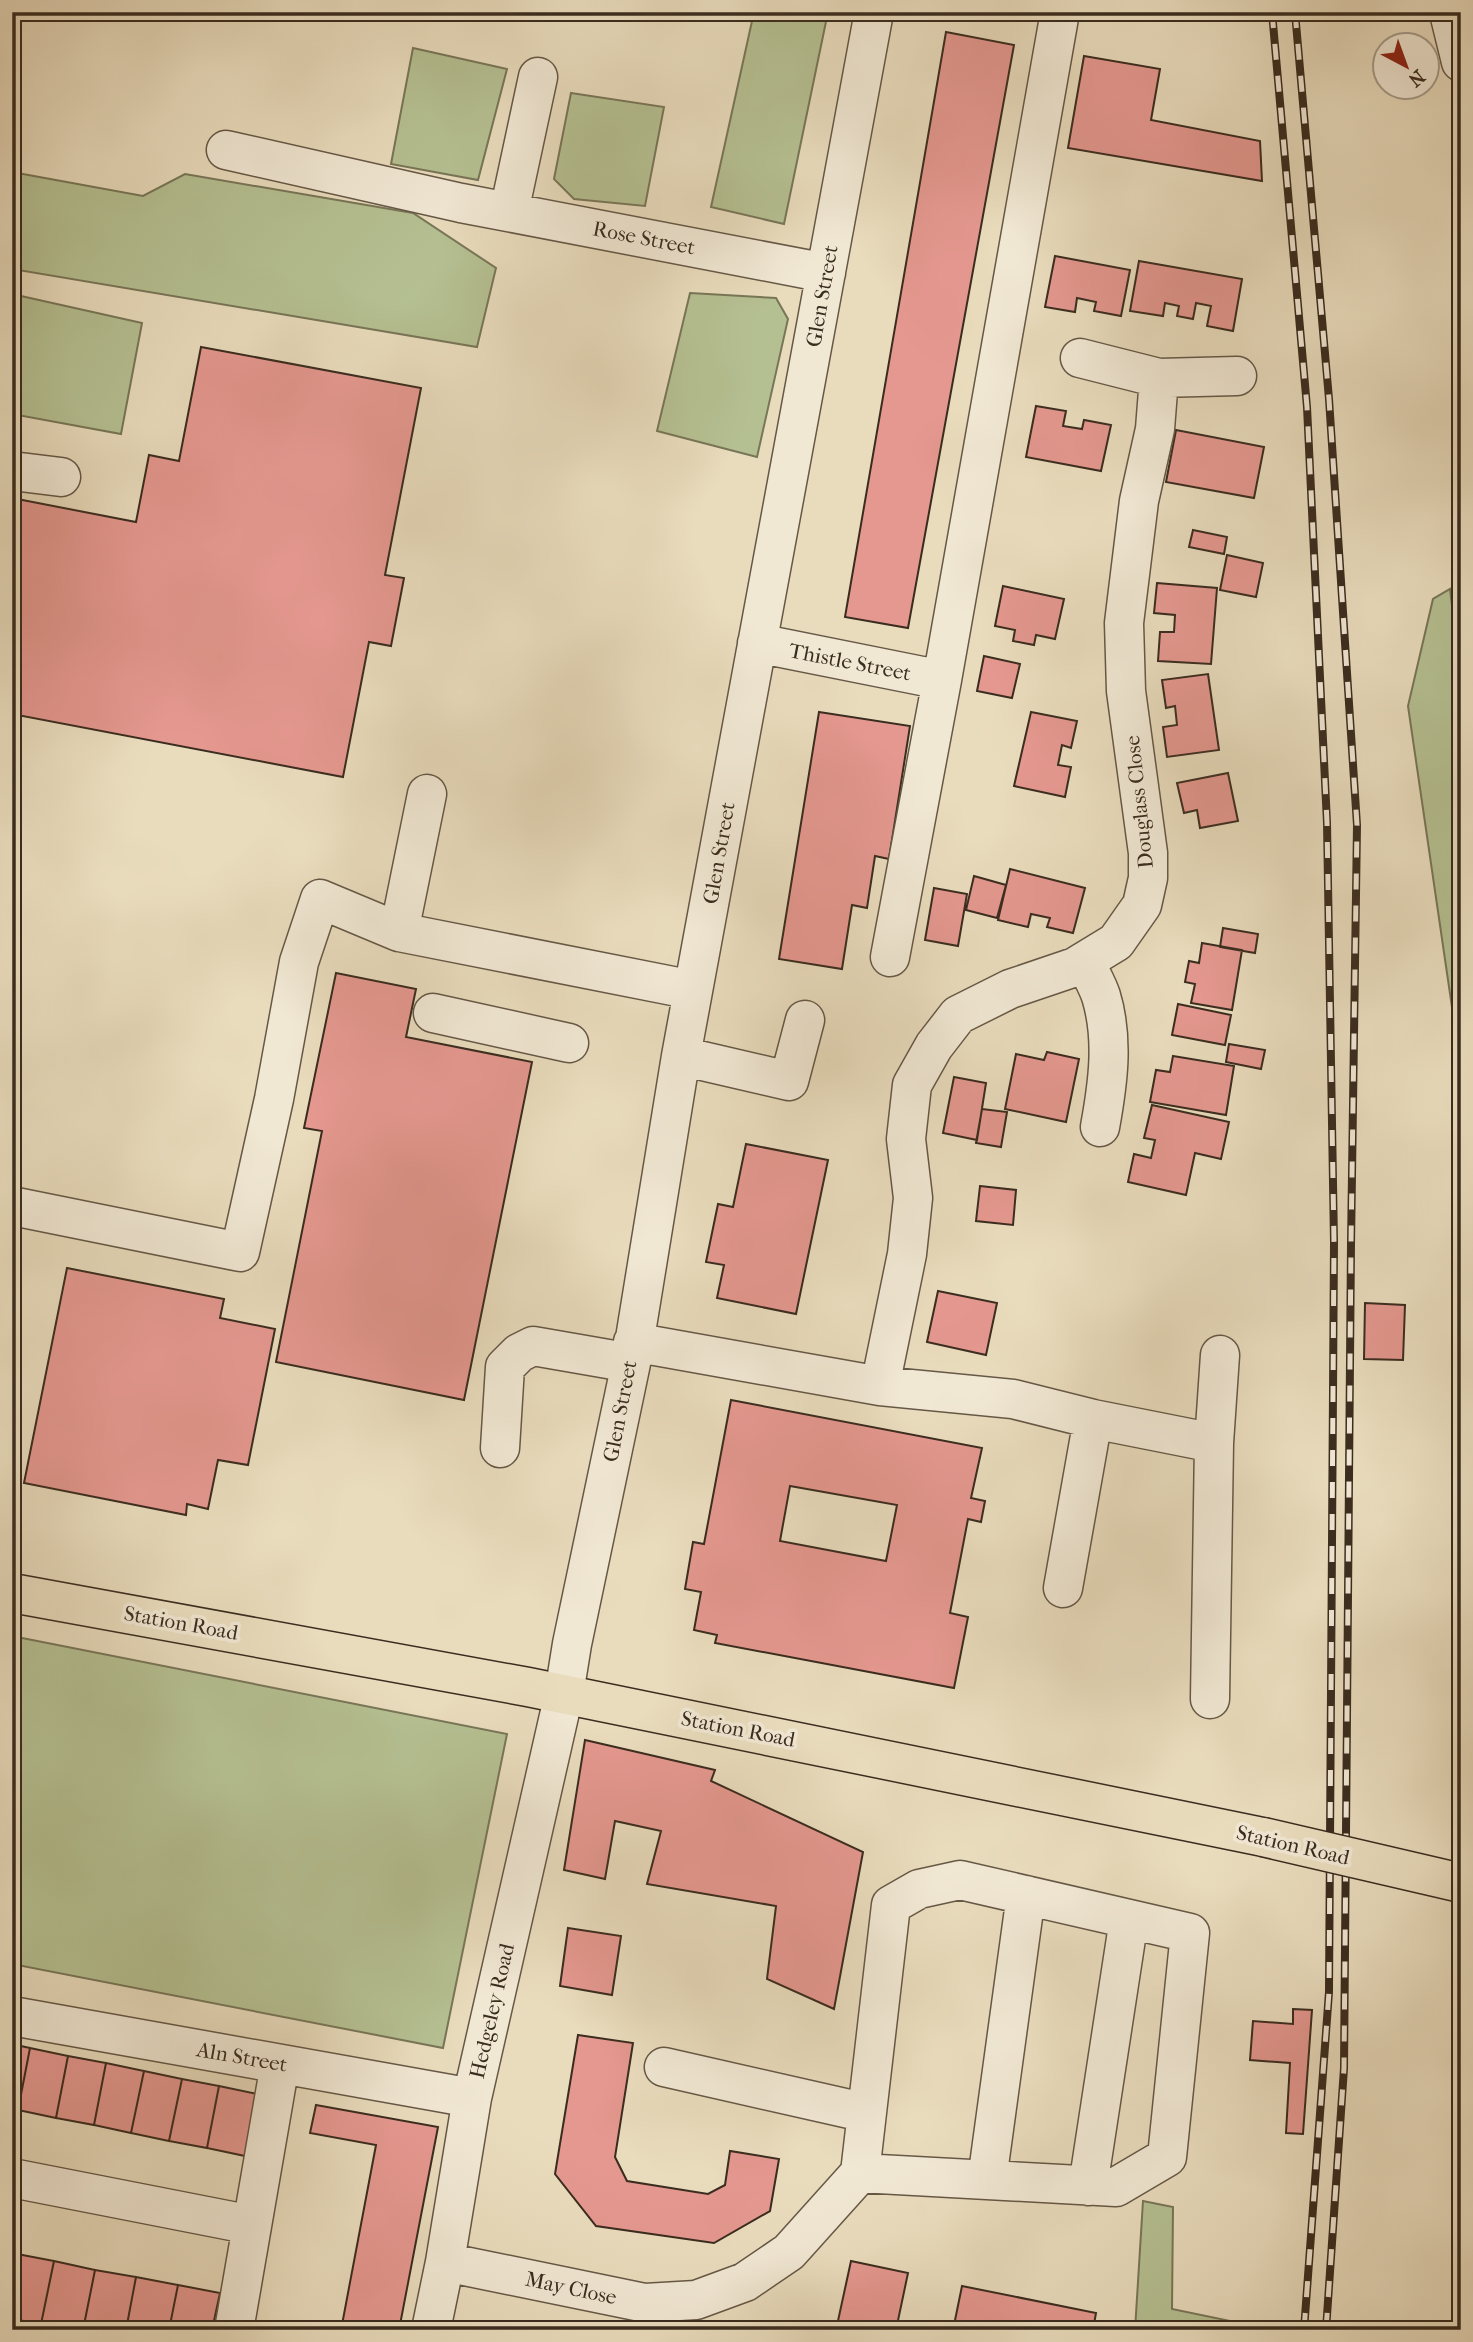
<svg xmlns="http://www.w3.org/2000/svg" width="1473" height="2342" viewBox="0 0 1473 2342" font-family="'IM FELL French Canon',serif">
	<rect width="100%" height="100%" fill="#e9dcbd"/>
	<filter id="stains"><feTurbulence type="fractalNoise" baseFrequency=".00286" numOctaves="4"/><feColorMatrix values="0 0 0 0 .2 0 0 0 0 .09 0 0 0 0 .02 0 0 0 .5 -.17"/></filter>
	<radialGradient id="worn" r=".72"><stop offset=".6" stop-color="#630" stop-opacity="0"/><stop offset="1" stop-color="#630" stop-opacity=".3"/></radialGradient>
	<path fill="#b5c092" stroke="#787658" stroke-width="2" d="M 754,12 L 828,12 L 784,224 L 711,207 Z
		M 413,48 L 507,69 L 478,180 L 391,164 Z
		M 571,93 L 664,107 L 645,206 L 574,199 L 554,179 Z
		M 12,172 L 143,196 L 185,174 L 413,213 L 496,268 L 477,347 L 12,269 Z
		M 690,293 L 776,298 L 788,319 L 757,457 L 657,431 Z
		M 12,294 L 142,323 L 121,434 L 12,414 Z
		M 1450,589 L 1461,682 L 1461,1134 L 1454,1021 L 1408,706 L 1433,599 Z
		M 12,1636 L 507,1734 L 443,2048 L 12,1964 Z
		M 1143,2201 L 1173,2207 L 1172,2309 L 1240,2323 L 1241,2330 L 1135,2330 Z
		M 1391,2322 L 1436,2330 L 1390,2330 Z"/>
	<path fill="#e59890" stroke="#3a2c1f" stroke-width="2" fill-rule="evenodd" d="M 946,32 L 1014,45 L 908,628 L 845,617 Z
		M 1084,56 L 1160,69 L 1151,120 L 1260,141 L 1262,181 L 1068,148 Z
		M 1055,256 L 1130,270 L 1121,316 L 1094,311 L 1096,302 L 1077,298 L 1075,312 L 1045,307 Z
		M 1139,261 L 1242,279 L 1233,331 L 1207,326 L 1211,306 L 1196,303 L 1193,319 L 1177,316 L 1179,306 L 1165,303 L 1163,316 L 1130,311 Z
		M 201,347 L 421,388 L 385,575 L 404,578 L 391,646 L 369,642 L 343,777 L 12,714 L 12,498 L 136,522 L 149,455 L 179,461 Z
		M 1036,406 L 1066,411 L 1063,426 L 1082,429 L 1084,420 L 1111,425 L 1101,471 L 1026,457 Z
		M 1176,430 L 1264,447 L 1254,498 L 1166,482 Z
		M 1193,530 L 1227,537 L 1224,554 L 1189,547 Z
		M 1227,555 L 1263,563 L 1256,597 L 1220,590 Z
		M 1157,583 L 1217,588 L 1211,664 L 1158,661 L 1160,632 L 1174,632 L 1175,615 L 1154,613 Z
		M 1003,586 L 1064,599 L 1055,639 L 1036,635 L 1034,645 L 1013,641 L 1015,630 L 995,626 Z
		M 984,656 L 1020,664 L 1012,698 L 977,691 Z
		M 1208,674 L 1219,750 L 1167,757 L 1163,727 L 1177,725 L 1175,706 L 1166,708 L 1162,680 Z
		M 819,712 L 910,726 L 889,859 L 875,856 L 867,908 L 852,905 L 842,969 L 779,959 Z
		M 1031,712 L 1077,721 L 1071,748 L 1062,745 L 1058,765 L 1071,767 L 1065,797 L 1014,786 Z
		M 1228,773 L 1238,821 L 1200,828 L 1197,810 L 1184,813 L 1177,783 Z
		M 1010,869 L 1085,888 L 1073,933 L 1047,927 L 1050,918 L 1031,914 L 1028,927 L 998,920 Z
		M 974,876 L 1006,885 L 997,918 L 966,910 Z
		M 934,888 L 967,894 L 958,946 L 925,940 Z
		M 1223,928 L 1258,934 L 1255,953 L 1220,947 Z
		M 1202,943 L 1242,950 L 1232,1010 L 1191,1003 L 1195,984 L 1185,982 L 1189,961 L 1199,963 Z
		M 336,973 L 416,989 L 406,1037 L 532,1062 L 464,1400 L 276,1362 L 322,1131 L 304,1128 Z
		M 1178,1004 L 1231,1015 L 1225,1045 L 1172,1035 Z
		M 1229,1044 L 1265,1050 L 1261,1069 L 1226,1062 Z
		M 1047,1052 L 1079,1059 L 1066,1122 L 1005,1109 L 1016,1054 L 1044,1060 Z
		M 1173,1056 L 1234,1066 L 1226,1115 L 1150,1102 L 1156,1070 L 1170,1072 Z
		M 954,1077 L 986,1083 L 977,1140 L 943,1133 Z
		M 1152,1105 L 1229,1122 L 1221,1159 L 1195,1153 L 1186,1195 L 1128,1182 L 1134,1154 L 1151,1158 L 1155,1140 L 1144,1138 Z
		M 982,1109 L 1007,1112 L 1001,1147 L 976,1143 Z
		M 746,1144 L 828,1160 L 796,1314 L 717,1298 L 724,1265 L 706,1262 L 718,1204 L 733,1207 Z
		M 980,1186 L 1016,1190 L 1013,1225 L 976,1221 Z
		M 67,1268 L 224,1299 L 220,1318 L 275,1329 L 248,1465 L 218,1460 L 208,1509 L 187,1504 L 186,1515 L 24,1483 Z
		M 938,1291 L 997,1303 L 986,1355 L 927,1342 Z
		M 1365,1303 L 1405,1305 L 1403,1360 L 1364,1359 Z
		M 731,1400 L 982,1448 L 971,1498 L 985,1501 L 981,1522 L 968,1519 L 950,1613 L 968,1617 L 954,1688 L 715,1643 L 717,1635 L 694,1630 L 701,1592 L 685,1589 L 693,1542 L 704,1544 ZM 790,1486 L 897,1505 L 886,1561 L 780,1541 Z
		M 585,1740 L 715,1770 L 711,1781 L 863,1852 L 834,2009 L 767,1979 L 776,1906 L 647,1884 L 661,1831 L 615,1821 L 605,1879 L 564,1870 Z
		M 568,1928 L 621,1936 L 612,1995 L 560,1986 Z
		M 1293,2009 L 1312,2010 L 1303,2134 L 1286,2133 L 1290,2063 L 1250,2060 L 1253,2021 L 1293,2024 Z
		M 578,2035 L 633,2043 L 615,2157 L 627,2181 L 708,2194 L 725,2185 L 730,2151 L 779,2159 L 770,2211 L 714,2243 L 596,2226 L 555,2174 Z
		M 12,2044 L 30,2048 L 18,2110 L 12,2109 Z
		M 30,2048 L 68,2056 L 56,2118 L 18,2110 Z
		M 68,2056 L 106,2063 L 94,2125 L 56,2118 Z
		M 106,2063 L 144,2071 L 131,2133 L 94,2125 Z
		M 144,2071 L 182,2079 L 169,2141 L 131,2133 Z
		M 182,2079 L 219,2086 L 207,2148 L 169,2141 Z
		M 219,2086 L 257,2094 L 245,2156 L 207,2148 Z
		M 316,2105 L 438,2127 L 399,2330 L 341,2330 L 376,2145 L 310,2133 Z
		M 12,2253 L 54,2261 L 41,2324 L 12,2319 Z
		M 54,2261 L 95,2270 L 83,2330 L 69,2330 L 41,2324 Z
		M 851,2261 L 908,2273 L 896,2330 L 836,2330 Z
		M 95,2270 L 136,2277 L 126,2330 L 83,2330 Z
		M 136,2277 L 178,2285 L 169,2330 L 126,2330 Z
		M 178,2285 L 220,2293 L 212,2330 L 169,2330 Z
		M 962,2286 L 1096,2313 L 1093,2330 L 953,2330 Z"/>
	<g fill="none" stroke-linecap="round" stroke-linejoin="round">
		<g stroke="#665846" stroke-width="41">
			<path id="minor" d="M 1453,12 L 1450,17 L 1461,62
				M 226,150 L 461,203 L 826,273
				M 509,212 L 538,77
				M 1159,378 L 1237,376
				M 12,471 L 61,477
				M 757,643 L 942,680
				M 427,794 L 399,932 L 693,990
				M 890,957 L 942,680 L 1060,12
				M 1085,961 C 1090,973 1097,984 1101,996 C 1114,1039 1108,1083 1100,1127
				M 433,1013 L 569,1043
				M 681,1056 L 789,1081 L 805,1020
				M 12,1206 L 240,1252 L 274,1099 L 299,962 L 320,899 L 399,932
				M 633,1342 L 880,1386 L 1013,1399 L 1093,1419 L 1214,1443
				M 880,1386 L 907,1254 L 913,1198 L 906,1139 L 912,1085 L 934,1046 L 958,1015 L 1010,989 L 1075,967 L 1116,942 L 1142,905 L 1148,878 L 1148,853 L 1126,691 L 1124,623 L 1139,501 L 1155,429 L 1159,378 L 1080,358
				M 500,1448 L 505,1367 L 519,1353 L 533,1346 L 631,1363
				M 1063,1588 L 1093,1419
				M 1210,1699 L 1214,1443 L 1220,1355
				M 960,1880 L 1190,1933 L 1167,2157 L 1116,2187 L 860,2173 L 891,1905 L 919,1889 Z
				M 12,2016 L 472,2098
				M 664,2067 L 867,2113
				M 12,2178 L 252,2225
				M 987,2180 L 1026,1895
				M 1088,2186 L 1129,1919
				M 445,2262 L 645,2303 L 696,2300 L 745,2282 L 789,2252 L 860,2173
				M 234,2330 L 280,2064
				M 431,2330 L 445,2262 L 472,2098 L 564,1694 L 572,1644 L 631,1363 L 681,1056 L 874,12"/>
		</g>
		<g stroke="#3a2c1f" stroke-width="41">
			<path id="major" d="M 12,1593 L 528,1687 L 1263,1837"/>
		</g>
		<use href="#minor" stroke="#f1e8d4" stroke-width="38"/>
		<use href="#major" stroke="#e9dcbd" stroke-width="38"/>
		<g stroke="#3a2c1f" stroke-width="8">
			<path id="rail" d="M 1272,12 L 1307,407 L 1327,823 L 1334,1242 L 1329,1992 L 1304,2330
				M 1295,12 L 1329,399 L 1357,825 L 1351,1244 L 1344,2068 L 1326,2330"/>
		</g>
		<use href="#rail" stroke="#f1e8d4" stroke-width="5" stroke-dasharray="16" stroke-linecap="butt"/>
		<g stroke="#3a2c1f" stroke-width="41" stroke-linecap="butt">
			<path id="major-bridge" d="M 1263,1837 L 1461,1883"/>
		</g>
		<use href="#major-bridge" stroke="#e9dcbd" stroke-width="38"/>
	</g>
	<g text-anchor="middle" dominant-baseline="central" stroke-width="7" stroke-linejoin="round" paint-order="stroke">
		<g font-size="21" fill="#3a2c1f" stroke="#f1e8d4">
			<text transform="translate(644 238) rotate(11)">Rose Street</text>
			<text transform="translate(822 296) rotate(-80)">Glen Street</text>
			<text transform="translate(850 662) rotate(11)">Thistle Street</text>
			<text transform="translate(1139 802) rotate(-96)">Douglass Close</text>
			<text transform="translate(719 853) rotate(-80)">Glen Street</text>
			<text transform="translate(620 1411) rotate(-79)">Glen Street</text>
			<text transform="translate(181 1623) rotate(10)">Station Road</text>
			<text transform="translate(738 1729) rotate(11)">Station Road</text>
			<text transform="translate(1293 1845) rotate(13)">Station Road</text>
			<text transform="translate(492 2011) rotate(-77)">Hedgeley Road</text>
			<text transform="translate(242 2057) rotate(10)">Aln Street</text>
			<text transform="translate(571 2288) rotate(12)">May Close</text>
		</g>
	</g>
	<rect width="1473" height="2342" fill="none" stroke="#e9dcbd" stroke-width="42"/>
	<rect x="14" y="14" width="1445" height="2314" fill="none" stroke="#3a2c1f" stroke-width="3.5"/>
	<rect x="21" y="21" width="1431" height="2300" fill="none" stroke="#3a2c1f" stroke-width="2"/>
	<g transform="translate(1406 66) rotate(139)"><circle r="33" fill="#f1e8d4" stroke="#a89d8c" stroke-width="2"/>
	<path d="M0-5L12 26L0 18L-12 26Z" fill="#8f2418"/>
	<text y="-10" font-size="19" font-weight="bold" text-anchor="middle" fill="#3a2c1f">N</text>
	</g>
	<rect width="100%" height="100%" filter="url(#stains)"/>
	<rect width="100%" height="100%" fill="url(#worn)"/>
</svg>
